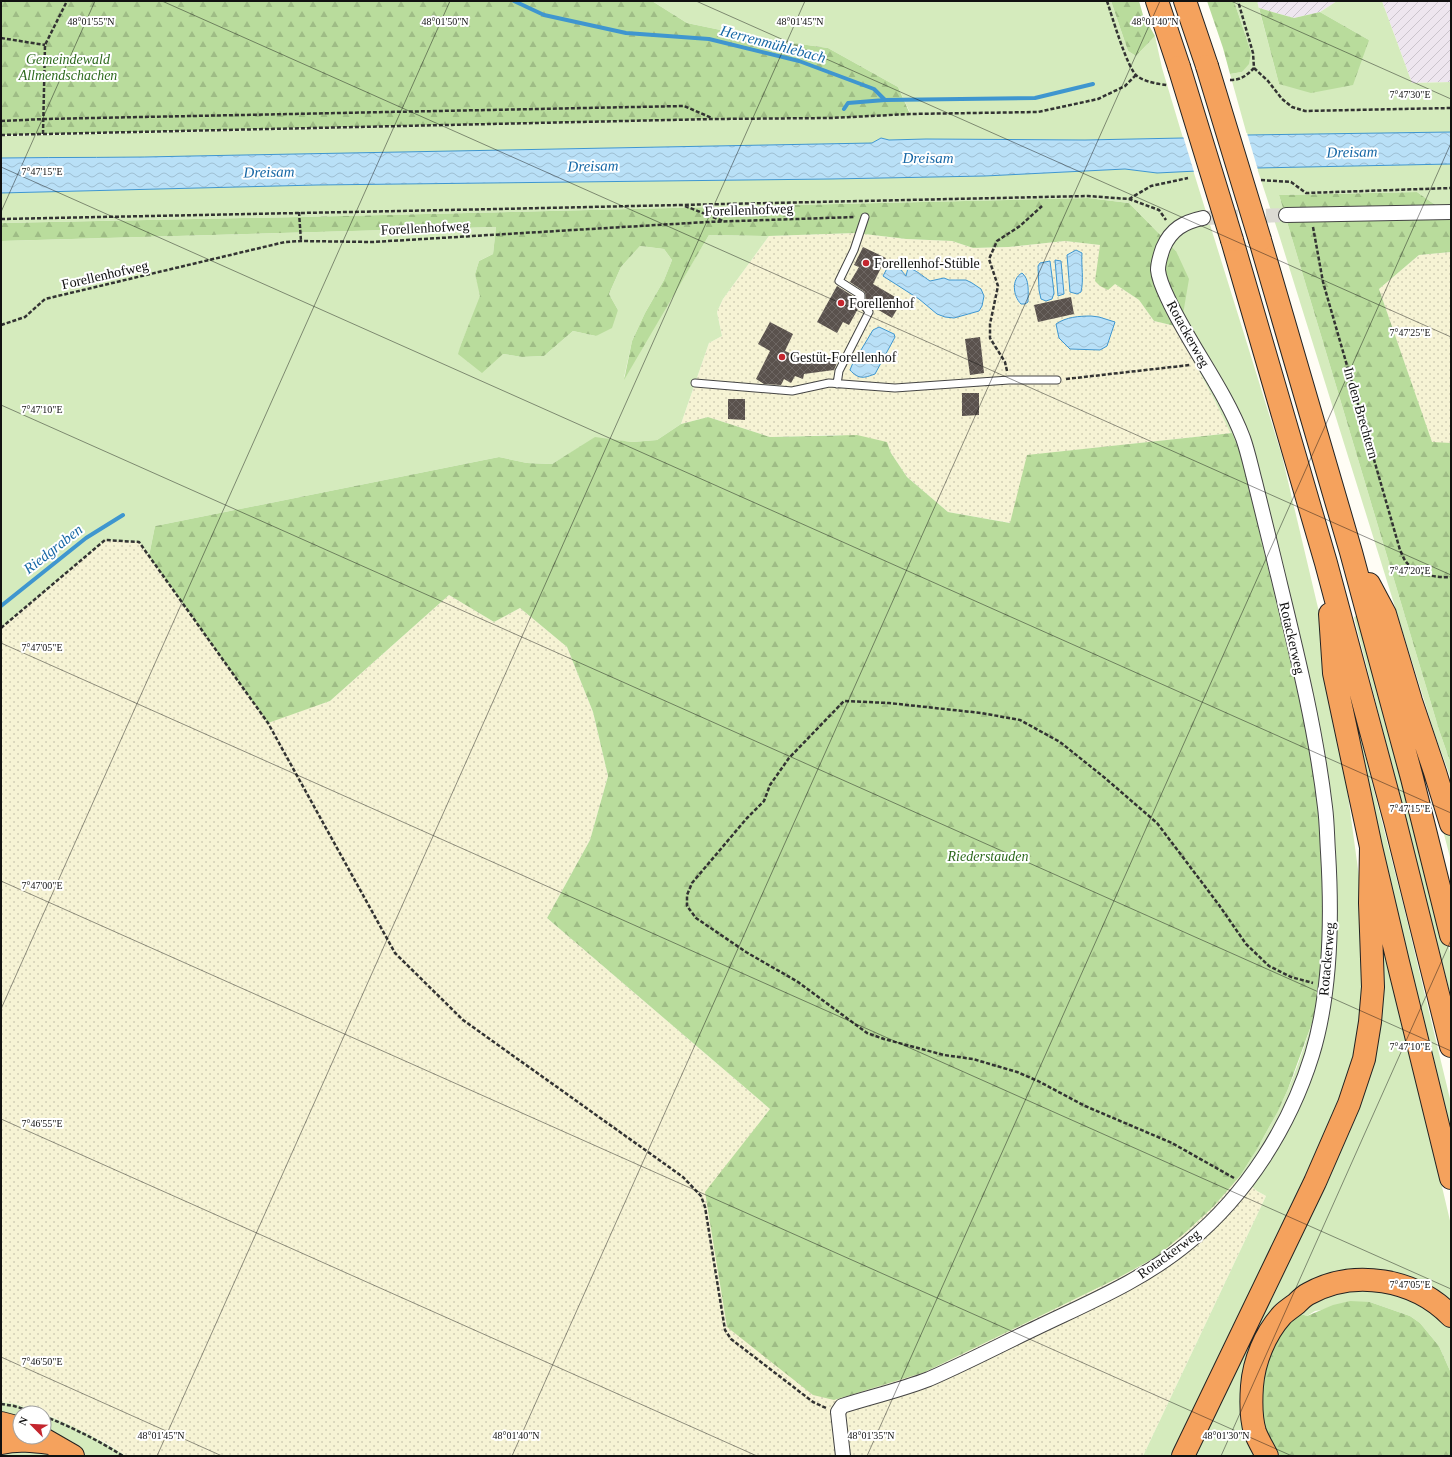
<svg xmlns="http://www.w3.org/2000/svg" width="1452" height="1457" viewBox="0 0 1452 1457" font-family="Georgia,serif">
	<defs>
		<pattern id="industrial-furrows" width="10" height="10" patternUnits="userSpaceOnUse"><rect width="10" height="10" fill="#eee6ef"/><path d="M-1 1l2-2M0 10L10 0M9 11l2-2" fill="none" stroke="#cbc4cc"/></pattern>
		<pattern id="farmland-dots" width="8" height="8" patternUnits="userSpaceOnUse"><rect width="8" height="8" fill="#f6f3d4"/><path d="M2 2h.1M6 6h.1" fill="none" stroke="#d2cfb5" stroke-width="1.8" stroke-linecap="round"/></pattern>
		<pattern id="forest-firs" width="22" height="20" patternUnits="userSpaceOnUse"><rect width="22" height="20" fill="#b9dc9c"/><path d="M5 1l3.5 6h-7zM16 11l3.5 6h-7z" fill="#9ebc85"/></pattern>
		<pattern id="water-waves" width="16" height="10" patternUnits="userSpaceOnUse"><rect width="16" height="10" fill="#b9e0f7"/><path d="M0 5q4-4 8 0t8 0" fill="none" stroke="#9ebfd3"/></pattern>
		<pattern id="building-cross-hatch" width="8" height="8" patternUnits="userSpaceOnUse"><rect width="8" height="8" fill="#5a524d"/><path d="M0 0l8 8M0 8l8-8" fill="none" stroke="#6d6662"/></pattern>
	</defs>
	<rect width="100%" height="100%" fill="#fffdf5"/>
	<path fill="url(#industrial-furrows)" d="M 1257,1 L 1337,1 L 1320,12 L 1294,18 L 1259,8 Z
		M 1382,1 L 1451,1 L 1451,82 L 1412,83 Z"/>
	<path fill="url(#farmland-dots)" fill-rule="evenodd" d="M 856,233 L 906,239 L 952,241 L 973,248 L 1009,247 L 1065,241 L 1101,245 L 1115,284 L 1139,300 L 1154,321 L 1175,326 L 1232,433 L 1058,452 L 1011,523 L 948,512 L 907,477 L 891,453 L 887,442 L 837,435 L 770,437 L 708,417 L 681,424 L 709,343 L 722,336 L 717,312 L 723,299 L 769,236 ZM 1055,260 L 1060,261 L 1064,286 L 1064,293 L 1058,296 ZM 1050,261 L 1052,270 L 1039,290 L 1038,266 L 1040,263 ZM 908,268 L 916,270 L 922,276 L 930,281 L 944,278 L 949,280 L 956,279 L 979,311 L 954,318 L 937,314 L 919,299 L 901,270 L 906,276 ZM 1025,276 L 1027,285 L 1028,302 L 1021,304 L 1017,300 L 1015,294 ZM 1091,316 L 1100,350 L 1070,349 L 1059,338 L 1056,324 L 1073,317 ZM 879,327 L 894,334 L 891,345 Z
		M 1451,252 L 1451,443 L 1432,443 L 1379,289 L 1419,255 Z
		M 105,540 L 139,542 L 268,722 L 330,701 L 449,595 L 494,622 L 520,608 L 567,647 L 593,712 L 608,776 L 590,840 L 547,918 L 770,1109 L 706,1192 L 727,1327 L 925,1372 L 1118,1278 L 1156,1257 L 1186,1232 L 1214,1206 L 1240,1176 L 1257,1191 L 1266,1196 L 1143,1456 L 126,1456 L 106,1443 L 44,1413 L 15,1404 L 1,1402 L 1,628 Z"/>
	<path fill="#d5ebbd" d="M 652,1 L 1111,1 L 1128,51 L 1136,56 L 1155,36 L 1162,68 L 1183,138 L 1085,140 L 926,139 L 889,140 L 881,138 L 872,143 L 192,156 C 128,158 65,157 1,158 L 1,136 L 713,119 L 831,118 L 910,113 L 898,87 L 828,48 L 759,38 L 687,23 Z
		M 1234,1 L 1257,1 L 1279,84 L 1369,40 L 1320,12 L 1337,1 L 1382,1 L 1412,83 L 1451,82 L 1451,132 L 1247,135 L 1230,74 L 1242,72 L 1251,52 Z
		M 1451,164 L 1451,216 L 1417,192 L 1279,195 L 1439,730 L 1451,764 L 1451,779 L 1434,732 L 1280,238 L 1257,168 Z
		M 1125,169 L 1157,173 L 1193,170 L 1282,456 L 1319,612 L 1336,707 L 1360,884 L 1364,990 L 1358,1030 L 1352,1060 L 1340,1099 L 1314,1162 L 1177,1456 L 1143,1456 L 1266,1196 L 1257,1191 L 1240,1176 C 1253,1155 1266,1134 1277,1112 C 1292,1084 1302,1053 1312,1023 L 1241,455 L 1215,401 L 1175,326 L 1176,251 L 1129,203 L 1088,198 L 299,217 L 1,223 L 1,193 L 317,185 L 831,179 L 985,176 Z
		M 496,227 L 493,254 L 479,261 L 475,274 L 481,296 L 461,344 L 459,354 L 503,354 L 522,357 L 544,356 L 573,331 L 596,336 L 618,310 L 609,294 L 621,267 L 640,246 L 664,249 L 672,260 L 664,280 L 645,313 L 632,341 L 624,378 L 709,235 L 769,236 L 723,299 L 717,312 L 722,336 L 709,343 L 681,424 L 657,440 L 632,442 L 595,438 L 552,464 L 527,463 L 499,457 L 155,526 L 149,556 L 139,542 L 105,540 L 1,628 L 1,241 Z
		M 1361,614 L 1451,956 L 1451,997 L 1354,617 Z
		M 1355,716 L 1404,908 L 1451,1103 L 1451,1150 L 1353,722 Z
		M 1429,765 L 1451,836 L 1451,861 L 1428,773 Z
		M 1385,944 L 1451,1225 L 1451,1307 L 1430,1292 L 1308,1286 L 1258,1456 L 1193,1456 L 1349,1116 L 1380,945 Z
		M 1385,1290 L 1421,1305 L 1443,1321 L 1451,1329 L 1451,1373 L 1439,1346 L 1420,1323 L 1410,1316 L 1370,1302 L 1315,1311 L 1307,1316 L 1298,1313 C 1312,1303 1327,1294 1345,1291 C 1358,1289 1372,1290 1385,1290 Z
		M 1,1402 L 15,1404 L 42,1413 L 20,1413 L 20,1422 L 1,1417 Z
		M 44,1414 C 73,1426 100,1439 126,1456 L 87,1456 L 69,1443 L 44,1431 Z
		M 27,1447 L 57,1456 L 1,1456 L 1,1450 Z"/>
	<path fill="url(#forest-firs)" d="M 1,1 L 652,1 L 687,23 L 759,38 L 828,48 L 898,87 L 910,114 L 831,118 L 713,119 L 1,135 Z
		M 1111,1 L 1139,1 L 1143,15 L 1155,36 L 1136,56 L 1128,51 Z
		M 1207,1 L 1234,1 L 1251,52 L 1249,64 L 1242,72 L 1230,74 L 1223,48 Z
		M 1259,8 L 1294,18 L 1320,12 L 1369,40 L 1353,85 L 1311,93 L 1279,84 Z
		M 1417,192 L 1451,216 L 1451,252 L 1419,255 L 1379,289 L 1432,442 L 1451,443 L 1451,764 L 1439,730 L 1279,195 Z
		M 1088,198 L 1129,203 L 1176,251 L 1189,279 L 1181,326 L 1175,326 L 1154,321 L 1139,300 L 1115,284 L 1108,290 L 1100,286 L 1095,281 L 1100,245 L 1065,241 L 1009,247 L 973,248 L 952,241 L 906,239 L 856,233 L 769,236 L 709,235 L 624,380 L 632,341 L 645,313 L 664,280 L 672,260 L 664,249 L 640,246 L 621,267 L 609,294 L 618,310 L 612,328 L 596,336 L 573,331 L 544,356 L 522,357 L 503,354 L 482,373 L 458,354 L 461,344 L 480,296 L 475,274 L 479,261 L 493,254 L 496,227 L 1,241 L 1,223 L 299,217 Z
		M 708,417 L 770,437 L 857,435 L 887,442 L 891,453 L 907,477 L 948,512 L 1010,523 L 1027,455 L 1232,433 L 1241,455 L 1311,749 L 1319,813 L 1324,879 L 1326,930 L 1321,982 L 1312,1023 L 1288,1089 L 1278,1111 L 1257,1149 L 1240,1176 L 1214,1206 L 1186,1232 L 1156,1257 L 1118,1278 L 925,1372 L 834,1400 L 813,1395 L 727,1327 L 705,1192 L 770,1109 L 547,918 L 590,840 L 608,776 L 593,712 L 567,647 L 520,608 L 494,622 L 449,595 L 330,701 L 268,723 L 149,556 L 155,526 L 499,457 L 527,463 L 552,464 L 595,437 L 632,442 L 657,440 L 681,424 Z
		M 1350,1301 L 1370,1302 L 1410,1316 L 1420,1323 L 1439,1346 L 1451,1373 L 1451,1456 L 1280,1456 L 1266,1432 L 1262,1418 L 1260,1381 L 1273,1339 L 1298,1313 L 1307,1316 L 1333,1305 Z"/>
	<path fill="url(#water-waves)" stroke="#3f96cf" d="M 1451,132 L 1451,164 L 1257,168 L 1157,173 L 1125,169 L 985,176 L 831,179 L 317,185 L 1,193 L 1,158 C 65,157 128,158 192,156 L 872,143 L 881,138 L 889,140 L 926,139 L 1085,140 L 1183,138 L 1247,135 Z
		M 1076,250 L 1082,253 C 1081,266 1084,279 1081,292 L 1077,294 L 1070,292 L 1067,255 Z
		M 1055,260 L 1061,261 L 1064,294 L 1058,296 Z
		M 1050,261 L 1053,284 L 1054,293 L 1052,299 L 1046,301 L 1041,299 L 1039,290 L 1038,266 L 1040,263 Z
		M 890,263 L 901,270 L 906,276 L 908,268 C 917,270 922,276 930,281 L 944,278 L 949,280 L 966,280 L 972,283 L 981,289 L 984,296 L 982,306 L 979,311 L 954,318 L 945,317 L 937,314 L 919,299 L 883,276 Z
		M 1022,273 C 1030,279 1028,293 1028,302 L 1025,304 L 1021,304 C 1013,296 1011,279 1022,273 Z
		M 1091,316 L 1099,317 L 1115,322 L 1107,346 L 1100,350 L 1070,349 L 1059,338 L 1056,324 C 1066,317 1079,316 1091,316 Z
		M 879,327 L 894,334 L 895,337 L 875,374 C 864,378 859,380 850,370 L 852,365 L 873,330 Z"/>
	<path fill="#fffdf5" d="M 1247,133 L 1258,170 L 1194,172 L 1183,136 Z"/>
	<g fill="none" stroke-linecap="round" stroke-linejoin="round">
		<path stroke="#3f96cf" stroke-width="4" d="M 514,1 L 544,15 L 626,33 L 709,39 L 799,61 L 874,89 L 885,100 L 1035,98 L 1093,84
			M 844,109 L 848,103 L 885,100
			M 1,606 L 86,538 L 123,515"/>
	</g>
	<path fill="url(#building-cross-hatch)" d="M 863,247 L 886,258 L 873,284 L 902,301 L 892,318 L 870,305 L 866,299 L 865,292 L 850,282 L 859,267 L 854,265 Z
		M 837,286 L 856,298 L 857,304 L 859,307 L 849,325 L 843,322 L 837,333 L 817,322 Z
		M 1071,297 L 1074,314 L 1038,322 L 1034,305 Z
		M 770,322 L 793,334 L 785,351 L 810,362 L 839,358 L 834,370 L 804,374 L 803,379 L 795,376 L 791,383 L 784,379 L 781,385 L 764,384 L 756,379 L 770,351 L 758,344 Z
		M 980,337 L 984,373 L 970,375 L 965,339 Z
		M 962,393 L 979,393 L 979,415 L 962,416 Z
		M 728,399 L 745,399 L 745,420 L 728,419 Z"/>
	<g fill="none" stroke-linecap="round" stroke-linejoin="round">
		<path stroke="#dbdad3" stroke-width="14" stroke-dasharray="14 7" stroke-linecap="butt" d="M 1203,218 L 1286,215"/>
		<g stroke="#444" stroke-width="9">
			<path id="lane" d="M 695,383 L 792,391 L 829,383 L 895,388 L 1009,380 L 1057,380
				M 837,384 L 839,371 L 869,312 L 861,301 L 861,295 L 839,281 L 854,250 L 865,217"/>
		</g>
		<g stroke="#444" stroke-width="16">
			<path id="street" d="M 1286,215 L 1451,212
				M 843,1456 L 838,1412 L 842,1406 C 870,1397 901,1390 929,1379 C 966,1363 1002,1344 1038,1327 C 1090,1302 1145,1279 1189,1242 C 1247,1194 1290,1126 1312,1055 C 1331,993 1332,917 1328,852 C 1327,837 1327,822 1325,807 C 1315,722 1293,638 1273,555 C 1267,531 1261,506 1255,482 C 1251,467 1248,452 1243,438 C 1225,391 1193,350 1171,305 C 1166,294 1159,282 1158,270 C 1158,262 1161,254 1163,248 C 1171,229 1184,222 1203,218"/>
		</g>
		<g stroke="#222" stroke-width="24">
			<path id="highway" d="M 1157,1 L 1179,67
				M 1185,1 L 1207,66
				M 1232,240 L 1326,563 L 1395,821 L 1451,1046
				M 1260,240 L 1351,552 L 1412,778 L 1451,935
				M 1369,584 L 1385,614 L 1411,701 L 1435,772 L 1451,824
				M 1330,614 L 1334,673 L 1371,847 L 1398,962 L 1451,1178
				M 1,1423 L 20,1428
				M 40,1437 L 73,1456
				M 1,1443 C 17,1439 34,1441 50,1443
				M 1183,1456 L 1315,1182 L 1349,1104 L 1364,1059 L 1370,1022 L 1373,987 L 1370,903 L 1371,847
				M 1267,1456 C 1263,1448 1258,1440 1255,1432 C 1251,1419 1251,1400 1252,1386 C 1254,1361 1265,1334 1282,1315 C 1286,1311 1292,1307 1296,1304 C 1300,1300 1304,1296 1308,1294 C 1354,1268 1415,1279 1451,1316"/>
		</g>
		<path stroke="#333" stroke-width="2.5" stroke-dasharray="4 2" stroke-linecap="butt" d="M 1107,1 C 1112,16 1127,68 1137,76 C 1145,82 1158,84 1167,85
			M 1,38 L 45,45
			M 1254,68 L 1268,81 L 1282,99 L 1292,107 L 1305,111 L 1451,108
			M 1230,80 C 1241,80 1246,76 1254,68 L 1253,53 L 1238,1
			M 1,121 L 44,119 L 684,106 L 712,118
			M 43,134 L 45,45 L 67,1
			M 1,135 L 713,119 L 831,118 L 910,114 L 1038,112 L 1098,99 L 1125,86 L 1136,75
			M 1261,180 L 1291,182 L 1306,193 L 1451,188
			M 1129,199 L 1151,186 L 1188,178
			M 685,206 L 723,221
			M 299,212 L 301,241
			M 1,219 L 498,209 L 1088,196 L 1129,199 L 1159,210 L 1166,220
			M 1313,227 L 1323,282 L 1400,550 C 1402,554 1404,560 1407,563 C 1418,575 1436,578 1451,577
			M 1,325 L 25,317 L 45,299 L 285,242 L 301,241 L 373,242 L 707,222 L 855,217
			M 1007,371 L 1005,362 L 990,338 L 990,324 L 998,286 L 989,259 L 997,241 L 1020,226 L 1042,206
			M 1066,379 L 1190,365
			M 1,628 L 105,540 L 139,542 L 268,723 L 395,953 L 463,1020 L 683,1177 L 701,1196 L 705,1207 L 725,1330 L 731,1339 L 813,1402 L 826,1408
			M 1234,1178 L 1172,1143 L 1085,1106 L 1038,1081 L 1017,1072 L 973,1059 L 944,1055 L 884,1039 L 867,1033 L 798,982 L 746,952 L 696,918 L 687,906 L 687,895 L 692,883 L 747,818 L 764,801 L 770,785 L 789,758 L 844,701 L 889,703 L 981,713 L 1020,720 L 1060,742 L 1105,778 L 1157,823 L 1219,905 L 1246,944 L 1269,966 L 1291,977 L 1313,983
			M 1,1404 L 14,1406 L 37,1413
			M 44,1416 C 71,1427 98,1440 123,1456"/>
		<use href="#lane" stroke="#fff" stroke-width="7"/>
		<use href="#street" stroke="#fff" stroke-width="14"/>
		<use href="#highway" stroke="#f5a25d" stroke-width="22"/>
		<g stroke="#222" stroke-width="24" stroke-linecap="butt">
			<path id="highway-bridge" d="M 1207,66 L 1260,240
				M 1179,67 L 1232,240"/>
		</g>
		<use href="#highway-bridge" stroke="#f5a25d" stroke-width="22"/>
	</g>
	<path fill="none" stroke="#111" stroke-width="1" stroke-opacity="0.45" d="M 162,1 L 1451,575M 696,1 L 1451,337M 1231,1 L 1451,99M 1,167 L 1451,813M 1,212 L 95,1M 1,405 L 1451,1051M 1,643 L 1451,1289M 1,881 L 1292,1456M 1,1009 L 450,1M 1,1119 L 757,1456M 1,1357 L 222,1456M 157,1456 L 805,1M 512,1456 L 1160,1M 867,1456 L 1451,143M 1221,1456 L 1451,940"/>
	<g fill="#c4262e" stroke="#fff" stroke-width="1.5">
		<circle cx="866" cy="263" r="4"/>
		<circle cx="841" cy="303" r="4"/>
		<circle cx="782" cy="357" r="4"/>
	</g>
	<g text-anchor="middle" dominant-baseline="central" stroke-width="4" stroke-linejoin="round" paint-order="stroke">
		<g font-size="14" font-style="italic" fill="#2f6b1f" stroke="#fff">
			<text x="68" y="59">Gemeindewald<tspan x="68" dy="16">Allmendschachen</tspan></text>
			<text x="988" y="856">Riederstauden</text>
		</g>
		<g font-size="14" fill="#111" stroke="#fff">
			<text transform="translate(749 210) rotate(-2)">Forellenhofweg</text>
			<text transform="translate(425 228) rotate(-3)">Forellenhofweg</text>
			<text transform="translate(105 275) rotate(-13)">Forellenhofweg</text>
			<text transform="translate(1188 334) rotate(61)">Rotackerweg</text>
			<text transform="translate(1361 413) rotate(74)">In den Brechtern</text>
			<text transform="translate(1292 638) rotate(77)">Rotackerweg</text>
			<text transform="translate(1327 959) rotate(-85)">Rotackerweg</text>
			<text transform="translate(1169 1254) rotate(-36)">Rotackerweg</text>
		</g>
		<g font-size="14" fill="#111" stroke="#fff" text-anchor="start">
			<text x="874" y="263">Forellenhof-Stüble</text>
			<text x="849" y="303">Forellenhof</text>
			<text x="790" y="357">Gestüt-Forellenhof</text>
		</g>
		<g font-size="15" font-style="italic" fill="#1768a6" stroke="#fff">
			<text transform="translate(773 44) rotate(15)">Herrenmühlebach</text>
			<text transform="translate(1352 152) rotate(-1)">Dreisam</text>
			<text x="928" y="158">Dreisam</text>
			<text transform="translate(593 166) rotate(-1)">Dreisam</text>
			<text transform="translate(269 172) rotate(-1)">Dreisam</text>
			<text transform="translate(53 549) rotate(-38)">Riedgraben</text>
		</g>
	</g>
	<g font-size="10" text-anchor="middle" fill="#111" stroke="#fff" stroke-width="4" stroke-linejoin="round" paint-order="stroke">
		<text x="91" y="25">48°01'55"N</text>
		<text x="445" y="25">48°01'50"N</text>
		<text x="800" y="25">48°01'45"N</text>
		<text x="1155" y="25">48°01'40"N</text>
		<text x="1410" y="98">7°47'30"E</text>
		<text x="42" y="175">7°47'15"E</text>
		<text x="1410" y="336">7°47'25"E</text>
		<text x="42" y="413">7°47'10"E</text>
		<text x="1410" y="574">7°47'20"E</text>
		<text x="42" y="651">7°47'05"E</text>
		<text x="1410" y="812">7°47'15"E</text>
		<text x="42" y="889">7°47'00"E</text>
		<text x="1410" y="1050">7°47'10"E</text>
		<text x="42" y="1127">7°46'55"E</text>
		<text x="1410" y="1288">7°47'05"E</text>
		<text x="42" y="1365">7°46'50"E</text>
		<text x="161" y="1439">48°01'45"N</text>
		<text x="516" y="1439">48°01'40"N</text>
		<text x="871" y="1439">48°01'35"N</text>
		<text x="1226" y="1439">48°01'30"N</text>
	</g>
	<rect width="1452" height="1457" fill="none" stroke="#111111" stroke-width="4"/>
	<g transform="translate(32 1425) rotate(294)"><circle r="19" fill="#ffffff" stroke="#a0a0a0"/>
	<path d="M0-3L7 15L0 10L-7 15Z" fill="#c4262e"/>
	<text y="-6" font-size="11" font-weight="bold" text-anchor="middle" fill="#111111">N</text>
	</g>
</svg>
